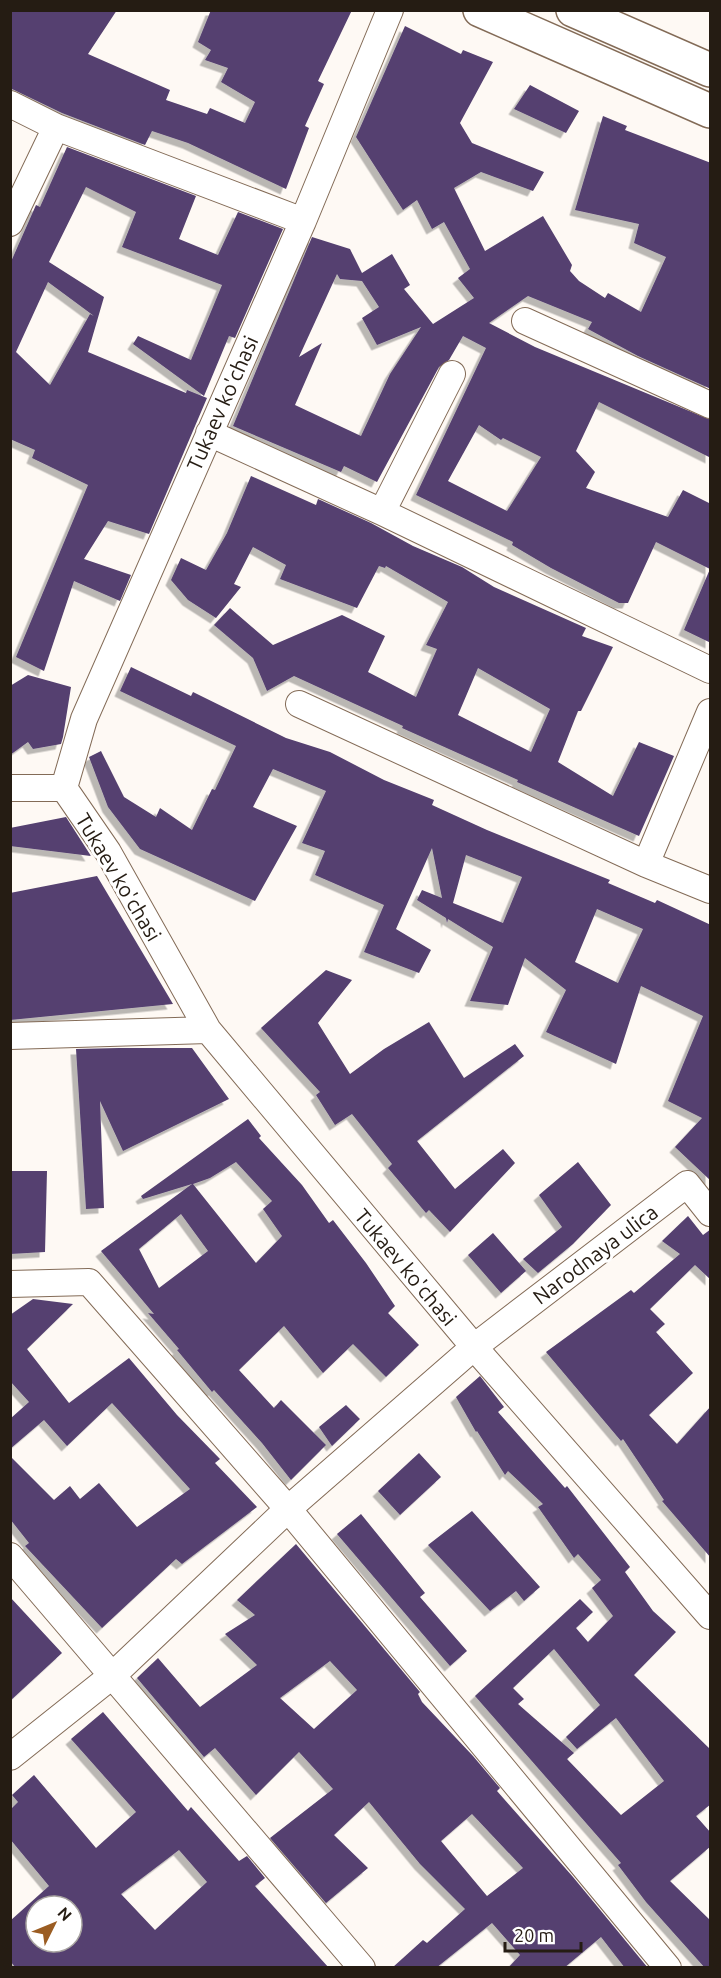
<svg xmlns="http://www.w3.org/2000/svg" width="721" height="1978" viewBox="0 0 721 1978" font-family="Ubuntu,sans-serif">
	<defs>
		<filter id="shadow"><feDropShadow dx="-5.5" dy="5.5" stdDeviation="0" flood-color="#0004"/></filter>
	</defs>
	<rect width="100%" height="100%" fill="#fef9f4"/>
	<path fill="#54406f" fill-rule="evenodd" filter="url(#shadow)" d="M 10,10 L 117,10 L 88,54 L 170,90 L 166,100 L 207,114 L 210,108 L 245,123 L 255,102 L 221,82 L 228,68 L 205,60 L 211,50 L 198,42 L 211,10 L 352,10 L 318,81 L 324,84 L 305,126 L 309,128 L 286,189 L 188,143 L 152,131 L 145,145 L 62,113 L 10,88 Z
		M 405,26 L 461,54 L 463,50 L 493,62 L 460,123 L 472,143 L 544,172 L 533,191 L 481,172 L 454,188 L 485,251 L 543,216 L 572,265 L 570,271 L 579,281 L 605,298 L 608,293 L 641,312 L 666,257 L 634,243 L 639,224 L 575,210 L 603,116 L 627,126 L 625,130 L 711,163 L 711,389 L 638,356 L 588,329 L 592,322 L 528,296 L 489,323 L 535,347 L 711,420 L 711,458 L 599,402 L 576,451 L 595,472 L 586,488 L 668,517 L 683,490 L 711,504 L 711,643 L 684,630 L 710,569 L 656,542 L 628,603 L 619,603 L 551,568 L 512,545 L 513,542 L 416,495 L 486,348 L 463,336 L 449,360 L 439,367 L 377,482 L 344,466 L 341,472 L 233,426 L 312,237 L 350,249 L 362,273 L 392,254 L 410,285 L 404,289 L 433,324 L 474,298 L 458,278 L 470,269 L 444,222 L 432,229 L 417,200 L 403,210 L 356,137 ZM 337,274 L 340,279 L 362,281 L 379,307 L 362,318 L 377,345 L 421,327 L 390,374 L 361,436 L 295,405 L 322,343 L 299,357 ZM 479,425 L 501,440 L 503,438 L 541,457 L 507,511 L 448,481 Z
		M 530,85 L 579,111 L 566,133 L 514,109 Z
		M 67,147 L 196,196 L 179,239 L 218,255 L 238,212 L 283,229 L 235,338 L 229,336 L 204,396 L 133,344 L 138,336 L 191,360 L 222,285 L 122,247 L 136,212 L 86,187 L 49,262 L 104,297 L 88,352 L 186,393 L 187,390 L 207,398 L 149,534 L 108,521 L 84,559 L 131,575 L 120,601 L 74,581 L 44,671 L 16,657 L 88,485 L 32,458 L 35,450 L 10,439 L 10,264 L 36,205 L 40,207 ZM 48,282 L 94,316 L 90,314 L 50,385 L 16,352 Z
		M 251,476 L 316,505 L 318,499 L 371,523 L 413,546 L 462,567 L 494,587 L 586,628 L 582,636 L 613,647 L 581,711 L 578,711 L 558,762 L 613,796 L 639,742 L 674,756 L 639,836 L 517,782 L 518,780 L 402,728 L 403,726 L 294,676 L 267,691 L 253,658 L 214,625 L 230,608 L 273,645 L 342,615 L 385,636 L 368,672 L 416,697 L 437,649 L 426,645 L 448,602 L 386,566 L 385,568 L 379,566 L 357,608 L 280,579 L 286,565 L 253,547 L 234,584 L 241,587 L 216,618 L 188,600 L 171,580 L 181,558 L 206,570 L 227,533 ZM 478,668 L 550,709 L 531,752 L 458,715 Z
		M 131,667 L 191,696 L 193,692 L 286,738 L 330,752 L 384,780 L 434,800 L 432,805 L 487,830 L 610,880 L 608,883 L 655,903 L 657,900 L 711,925 L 711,1181 L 675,1147 L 702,1118 L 668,1101 L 703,1016 L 641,986 L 616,1064 L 546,1032 L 566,990 L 525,958 L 508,1005 L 470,1001 L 493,947 L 448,919 L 447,923 L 446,918 L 417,900 L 422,890 L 442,898 L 432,848 L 396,929 L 431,950 L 419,973 L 364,952 L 384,905 L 315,875 L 325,851 L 302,843 L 326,791 L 273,769 L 253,807 L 297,826 L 255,901 L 140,849 L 108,807 L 89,757 L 101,751 L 124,797 L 156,817 L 160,808 L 192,830 L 212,789 L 215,790 L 236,746 L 120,691 ZM 466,855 L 522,877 L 503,923 L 453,903 ZM 597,909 L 643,929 L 618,983 L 575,962 Z
		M 28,675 L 71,687 L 63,737 L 61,744 L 33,749 L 28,742 L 10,755 L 10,686 Z
		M 66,817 L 91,856 L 10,846 L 10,828 Z
		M 97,876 L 173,1004 L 10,1020 L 10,893 Z
		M 326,970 L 352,980 L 318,1023 L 350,1074 L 384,1049 L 429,1022 L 464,1078 L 515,1044 L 524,1056 L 417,1141 L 455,1189 L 503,1149 L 515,1163 L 450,1232 L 429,1210 L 426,1213 L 388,1168 L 392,1164 L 352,1114 L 335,1125 L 316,1095 L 320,1092 L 261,1028 Z
		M 119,1048 L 192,1048 L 229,1099 L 123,1151 L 100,1101 L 104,1208 L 86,1209 L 76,1049 Z
		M 248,1119 L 261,1136 L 259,1138 L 302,1185 L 329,1223 L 333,1220 L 366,1263 L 395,1306 L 388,1313 L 419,1345 L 386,1377 L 353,1344 L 323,1373 L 284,1326 L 239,1370 L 274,1408 L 281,1400 L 326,1445 L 291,1480 L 262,1443 L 214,1390 L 212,1392 L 177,1350 L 179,1349 L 148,1313 L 154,1314 L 101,1251 L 192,1184 L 143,1199 L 141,1196 ZM 236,1162 L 272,1201 L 263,1209 L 282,1236 L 256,1263 L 193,1184 L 210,1178 ZM 181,1214 L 208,1251 L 159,1288 L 139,1249 Z
		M 578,1162 L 611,1205 L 573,1244 L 538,1273 L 523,1259 L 562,1227 L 539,1195 Z
		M 10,1171 L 47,1171 L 45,1252 L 10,1254 Z
		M 688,1216 L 703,1235 L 711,1229 L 711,1280 L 695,1265 L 650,1309 L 665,1324 L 656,1332 L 693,1373 L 649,1415 L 677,1444 L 711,1406 L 711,1558 L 662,1501 L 664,1500 L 623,1439 L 621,1441 L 546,1352 L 631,1290 L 634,1293 L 680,1254 L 662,1241 Z
		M 493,1233 L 526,1271 L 501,1293 L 468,1255 Z
		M 33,1299 L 73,1304 L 27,1349 L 69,1403 L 129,1358 L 177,1415 L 220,1459 L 215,1463 L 257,1507 L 182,1564 L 176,1559 L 102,1628 L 25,1546 L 29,1543 L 10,1519 L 10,1456 L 54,1500 L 70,1486 L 80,1499 L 99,1483 L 137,1527 L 190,1489 L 112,1403 L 67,1446 L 44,1420 L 10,1449 L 10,1419 L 29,1402 L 10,1381 L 10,1315 Z
		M 480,1376 L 504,1407 L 498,1412 L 565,1488 L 567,1486 L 630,1567 L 625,1572 L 653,1611 L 676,1632 L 634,1675 L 711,1750 L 711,1804 L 696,1816 L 711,1833 L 711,1846 L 670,1881 L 711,1921 L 711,1968 L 705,1968 L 646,1902 L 618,1865 L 621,1863 L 475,1696 L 580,1599 L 593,1612 L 576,1628 L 588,1642 L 613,1616 L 592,1588 L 601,1580 L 578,1554 L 574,1558 L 538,1507 L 543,1504 L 508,1471 L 505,1475 L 477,1431 L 476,1432 L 456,1397 ZM 554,1649 L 600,1705 L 566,1737 L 577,1749 L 616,1718 L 664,1781 L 621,1815 L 567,1759 L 574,1753 L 518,1704 L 524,1699 L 513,1688 Z
		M 346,1405 L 360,1419 L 332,1446 L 319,1427 Z
		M 419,1453 L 441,1477 L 400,1515 L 378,1491 Z
		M 472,1511 L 540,1587 L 524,1601 L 516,1591 L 490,1611 L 428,1545 Z
		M 361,1514 L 425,1593 L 420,1597 L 467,1651 L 450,1666 L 337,1534 Z
		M 296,1544 L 420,1692 L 418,1694 L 422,1702 L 473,1756 L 500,1788 L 497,1791 L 573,1877 L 648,1968 L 625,1968 L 601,1937 L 564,1968 L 508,1968 L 520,1955 L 492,1923 L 436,1968 L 392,1968 L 423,1940 L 427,1943 L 465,1909 L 420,1864 L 369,1802 L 334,1835 L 368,1868 L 326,1903 L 270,1838 L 333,1789 L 299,1752 L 256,1795 L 215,1748 L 204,1757 L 137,1678 L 158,1658 L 200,1707 L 257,1665 L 225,1634 L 255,1615 L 237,1600 ZM 330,1661 L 357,1690 L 314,1729 L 280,1698 ZM 472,1814 L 523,1868 L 487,1896 L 441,1841 Z
		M 10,1597 L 62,1653 L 10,1701 Z
		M 103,1712 L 188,1811 L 191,1807 L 239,1861 L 247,1856 L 265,1878 L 255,1886 L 329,1968 L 16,1968 L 10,1961 L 10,1921 L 49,1886 L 10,1839 L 10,1810 L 18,1802 L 12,1795 L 34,1775 L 96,1848 L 136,1812 L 71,1739 ZM 179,1850 L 207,1882 L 155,1930 L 121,1894 ZM 36,1906 L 72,1906 L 72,1942 L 36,1942 Z"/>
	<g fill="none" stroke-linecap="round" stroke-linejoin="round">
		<g stroke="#836b57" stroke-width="28">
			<path id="minor" d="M 390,10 L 303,221 L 84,719 L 64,788 L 108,852 L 208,1030 L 474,1347 L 710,1616
				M 10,104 L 56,127 L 303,221
				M 10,223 L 56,127
				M 525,321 L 710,405
				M 209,433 L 382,512 L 710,670
				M 382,512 L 452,374
				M 299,704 L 646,864 L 710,890
				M 10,788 L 64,788
				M 646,864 L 710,712
				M 10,1036 L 208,1030
				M 10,1284 L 89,1282 L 288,1509 L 668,1968
				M 10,1556 L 362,1968
				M 10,1757 L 113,1675 L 288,1509 L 474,1347 L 687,1184 L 710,1213"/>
		</g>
		<g stroke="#836b57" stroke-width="36">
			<path id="major" d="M 480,10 L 710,111
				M 573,10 L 710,70"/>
		</g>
		<use href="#minor" stroke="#fff" stroke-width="26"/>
		<use href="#major" stroke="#fff" stroke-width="33"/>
	</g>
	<g text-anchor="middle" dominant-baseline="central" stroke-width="6" stroke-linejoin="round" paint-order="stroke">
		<g font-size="21" fill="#251c13" stroke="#fff">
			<text transform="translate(222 403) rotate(-66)">Tukaev ko'chasi</text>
			<text transform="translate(119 877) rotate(59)">Tukaev ko'chasi</text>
			<text transform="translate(595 1254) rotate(-37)">Narodnaya ulica</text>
			<text transform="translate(406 1267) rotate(50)">Tukaev ko'chasi</text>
		</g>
	</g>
	<rect width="721" height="1978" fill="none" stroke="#251c13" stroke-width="24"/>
	<g transform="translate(54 1924) rotate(47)"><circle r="28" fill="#ffffff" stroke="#a8a4a1" stroke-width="1.5"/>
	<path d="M0-4.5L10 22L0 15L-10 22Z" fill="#9b5d23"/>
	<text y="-9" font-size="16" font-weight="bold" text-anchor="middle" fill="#251c13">N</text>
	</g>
	<path d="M505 1942v9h76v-9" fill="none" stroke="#251c13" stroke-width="3"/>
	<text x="514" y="1942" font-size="18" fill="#251c13" stroke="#ffffff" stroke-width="4.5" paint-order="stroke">20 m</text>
</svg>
